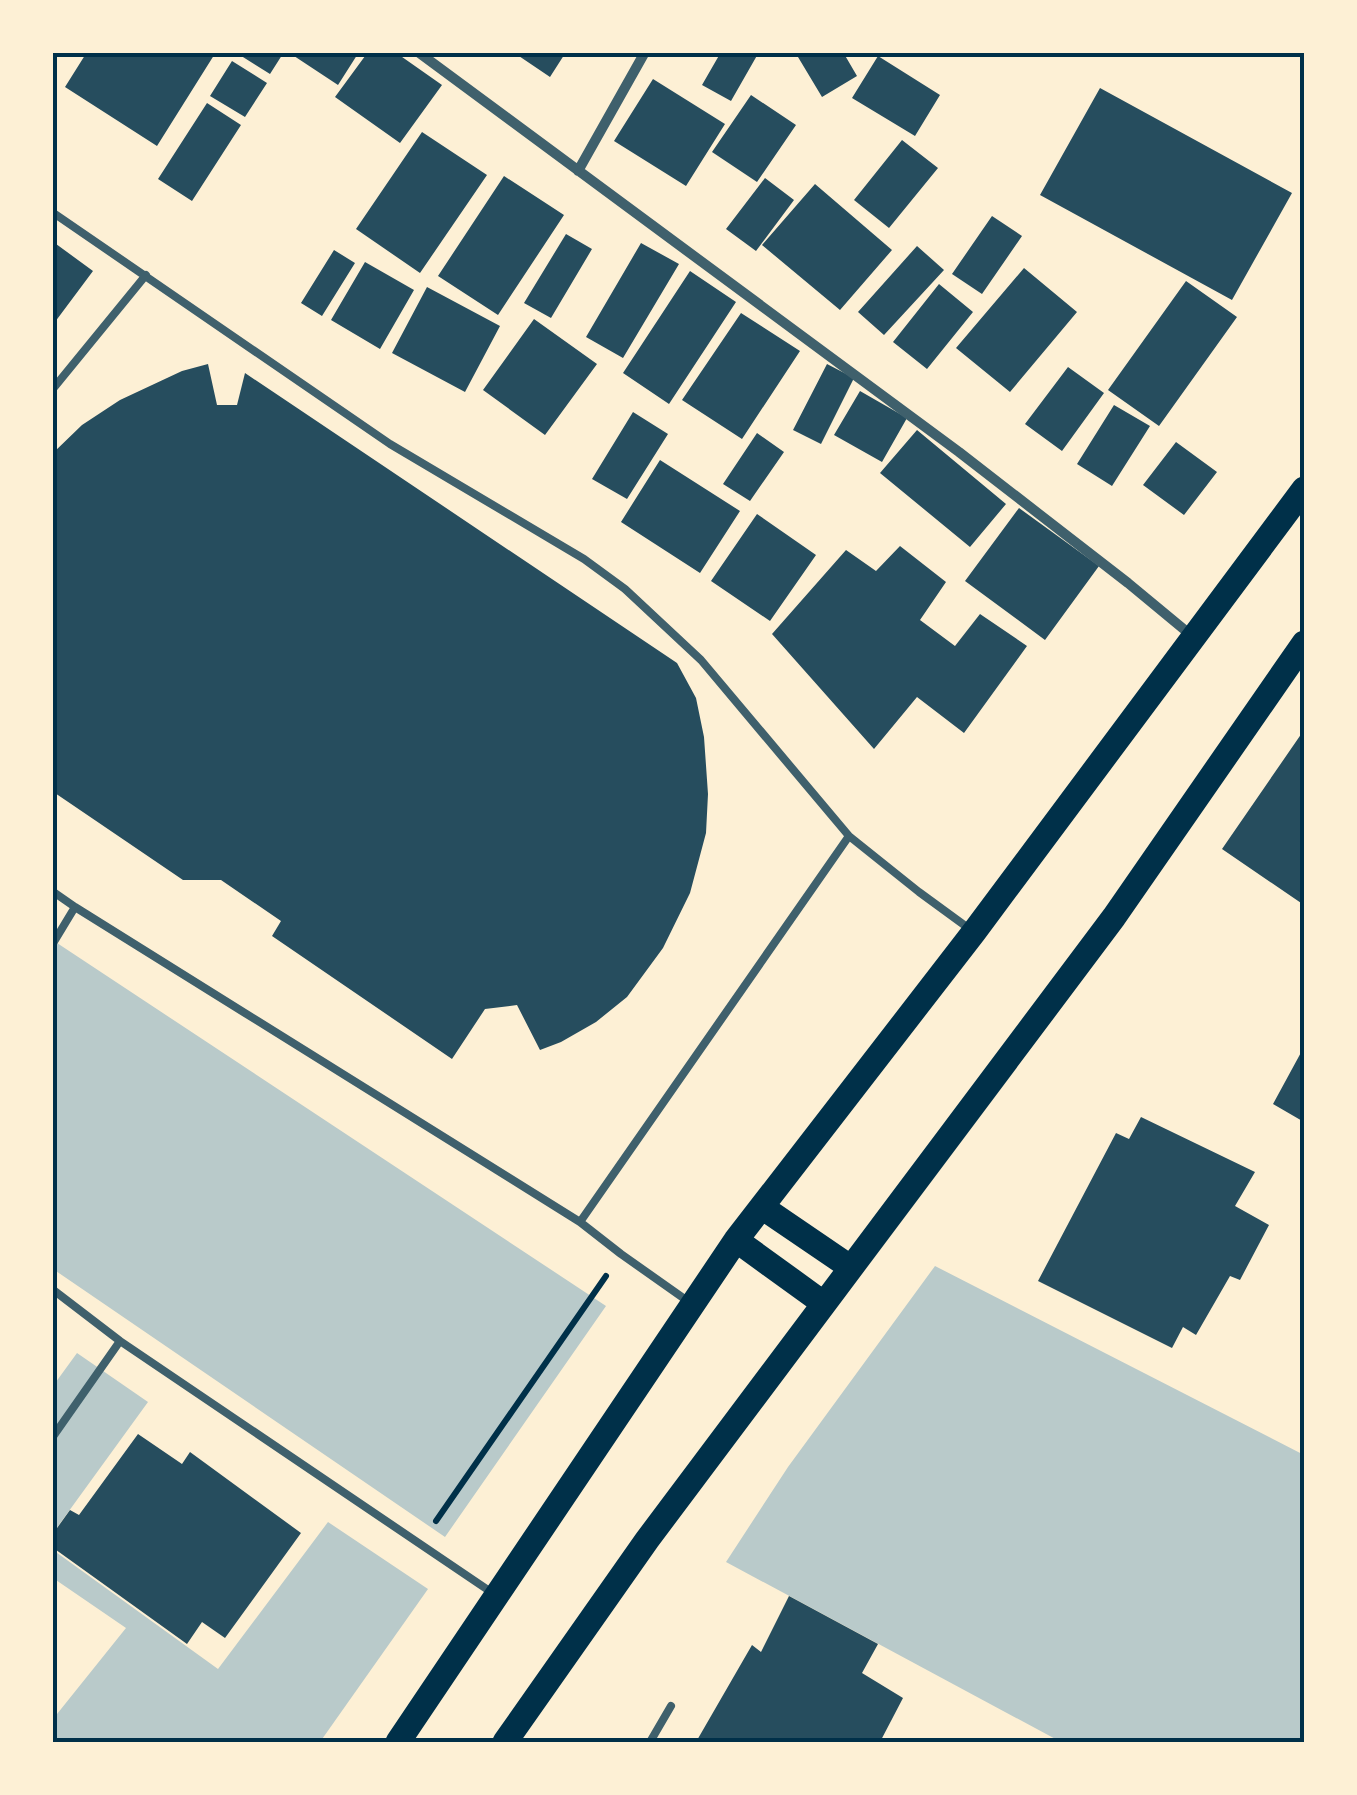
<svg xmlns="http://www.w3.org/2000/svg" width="1357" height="1795" viewBox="0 0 1357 1795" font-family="'PT Sans Narrow',sans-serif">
	<rect width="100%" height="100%" fill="#fdf0d5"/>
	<path fill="#b9caca" d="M 54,941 L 606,1306 L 445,1537 L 53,1269 Z
		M 935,1266 L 1304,1455 L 1304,1742 L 1061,1742 L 726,1562 L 788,1467 Z
		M 77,1353 L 148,1402 L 53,1533 L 53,1386 Z
		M 328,1522 L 428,1589 L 320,1742 L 53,1742 L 53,1719 L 126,1628 L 53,1578 L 53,1550 L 218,1669 Z"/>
	<path fill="#264d5e" d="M 87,52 L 216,52 L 157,146 L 65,87 Z
		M 235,52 L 284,52 L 270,74 Z
		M 288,52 L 359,52 L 338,85 Z
		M 368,52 L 395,52 L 442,85 L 400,143 L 335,97 Z
		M 513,52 L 566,52 L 550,77 Z
		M 721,52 L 759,52 L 731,101 L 702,85 Z
		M 795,52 L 843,52 L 857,76 L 822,97 Z
		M 878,56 L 940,95 L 915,136 L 852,98 Z
		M 232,61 L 267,83 L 245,117 L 210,96 Z
		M 653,79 L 725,124 L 686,186 L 614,141 Z
		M 1100,88 L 1292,193 L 1232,300 L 1040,195 Z
		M 751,95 L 796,125 L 757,182 L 712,152 Z
		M 207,103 L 241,125 L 192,201 L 158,179 Z
		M 422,132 L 487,175 L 420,273 L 356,229 Z
		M 902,140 L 938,168 L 889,228 L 854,200 Z
		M 504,176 L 564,215 L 498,315 L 438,276 Z
		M 765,178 L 794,200 L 756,251 L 726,229 Z
		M 815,184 L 892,250 L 840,310 L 762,245 Z
		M 992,216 L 1022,236 L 982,294 L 952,274 Z
		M 566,234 L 592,249 L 551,318 L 524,303 Z
		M 52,241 L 93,271 L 52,326 Z
		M 641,243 L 679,264 L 623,358 L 586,337 Z
		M 917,246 L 944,270 L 884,335 L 858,312 Z
		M 334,250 L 355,263 L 322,316 L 301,303 Z
		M 365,262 L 414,290 L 380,349 L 331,320 Z
		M 1024,268 L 1077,312 L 1010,392 L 956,348 Z
		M 690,271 L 736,302 L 669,404 L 623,373 Z
		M 1186,281 L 1237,317 L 1159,426 L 1108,390 Z
		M 939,284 L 973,312 L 927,369 L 893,342 Z
		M 427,287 L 500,326 L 465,392 L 392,353 Z
		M 741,313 L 800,351 L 742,439 L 682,400 Z
		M 534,319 L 597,364 L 545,435 L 483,390 Z
		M 208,364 L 217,405 L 237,405 L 245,373 L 677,663 L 696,698 L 704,737 L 708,794 L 706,833 L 690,893 L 663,948 L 627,997 L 596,1022 L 561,1042 L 540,1050 L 517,1005 L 485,1009 L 452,1059 L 272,936 L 281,921 L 221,880 L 183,880 L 52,791 L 52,709 L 57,706 L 52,701 L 52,454 L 82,425 L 120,400 L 182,371 Z
		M 827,364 L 854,378 L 821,444 L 793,430 Z
		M 1068,367 L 1104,393 L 1062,451 L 1025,424 Z
		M 860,391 L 907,418 L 882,462 L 834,435 Z
		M 1114,405 L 1150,426 L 1112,486 L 1077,464 Z
		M 633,412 L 668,434 L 627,499 L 592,479 Z
		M 917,430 L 1006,504 L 970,547 L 880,473 Z
		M 757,433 L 784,452 L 750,501 L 723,484 Z
		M 1176,442 L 1217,472 L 1184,515 L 1143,485 Z
		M 660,460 L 740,511 L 700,573 L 621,522 Z
		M 1019,508 L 1099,566 L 1045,640 L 965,581 Z
		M 757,514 L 816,555 L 770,621 L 711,581 Z
		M 900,546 L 946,582 L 920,620 L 955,646 L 980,614 L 1027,646 L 964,733 L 917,697 L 874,749 L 772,634 L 846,550 L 876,571 Z
		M 1304,730 L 1304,905 L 1222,849 Z
		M 1304,1047 L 1304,1122 L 1273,1104 Z
		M 1141,1117 L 1255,1172 L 1235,1206 L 1269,1225 L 1240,1280 L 1230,1276 L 1196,1335 L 1183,1327 L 1172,1348 L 1038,1281 L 1116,1133 L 1129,1139 Z
		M 138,1434 L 182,1464 L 190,1452 L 301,1533 L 225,1638 L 202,1622 L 187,1644 L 52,1547 L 52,1535 L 70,1510 L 79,1515 Z
		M 789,1596 L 878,1644 L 862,1673 L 903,1698 L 880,1742 L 696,1742 L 752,1645 L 761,1652 Z"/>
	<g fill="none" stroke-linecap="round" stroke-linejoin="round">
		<path stroke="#003049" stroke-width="6" d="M 436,1521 L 606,1276"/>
		<path stroke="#3f606c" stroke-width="8" d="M 52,212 L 390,444 L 584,559 L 625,589 L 701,660 L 849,836
			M 52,390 L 146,275
			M 52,891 L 75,907 L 52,945
			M 75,907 L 580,1222 L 621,1254 L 689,1302
			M 580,1222 L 849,836 L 919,892 L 971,930
			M 52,1289 L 120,1341 L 494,1594
			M 52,1438 L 120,1341
			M 650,1742 L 671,1706"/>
		<path stroke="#3f606c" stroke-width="10" d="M 418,52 L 959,452 L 1128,583 L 1192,636
			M 578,171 L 645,52"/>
		<path stroke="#003049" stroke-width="25" d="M 762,1207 L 850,1267
			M 736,1240 L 823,1303
			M 398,1742 L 736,1240 L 974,932 L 1304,489
			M 505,1742 L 647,1540 L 1114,917 L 1304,643"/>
	</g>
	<rect width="1357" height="1795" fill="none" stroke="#fdf0d5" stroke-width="110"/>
	<rect x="55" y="55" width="1247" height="1685" fill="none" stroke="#003049" stroke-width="4"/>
</svg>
